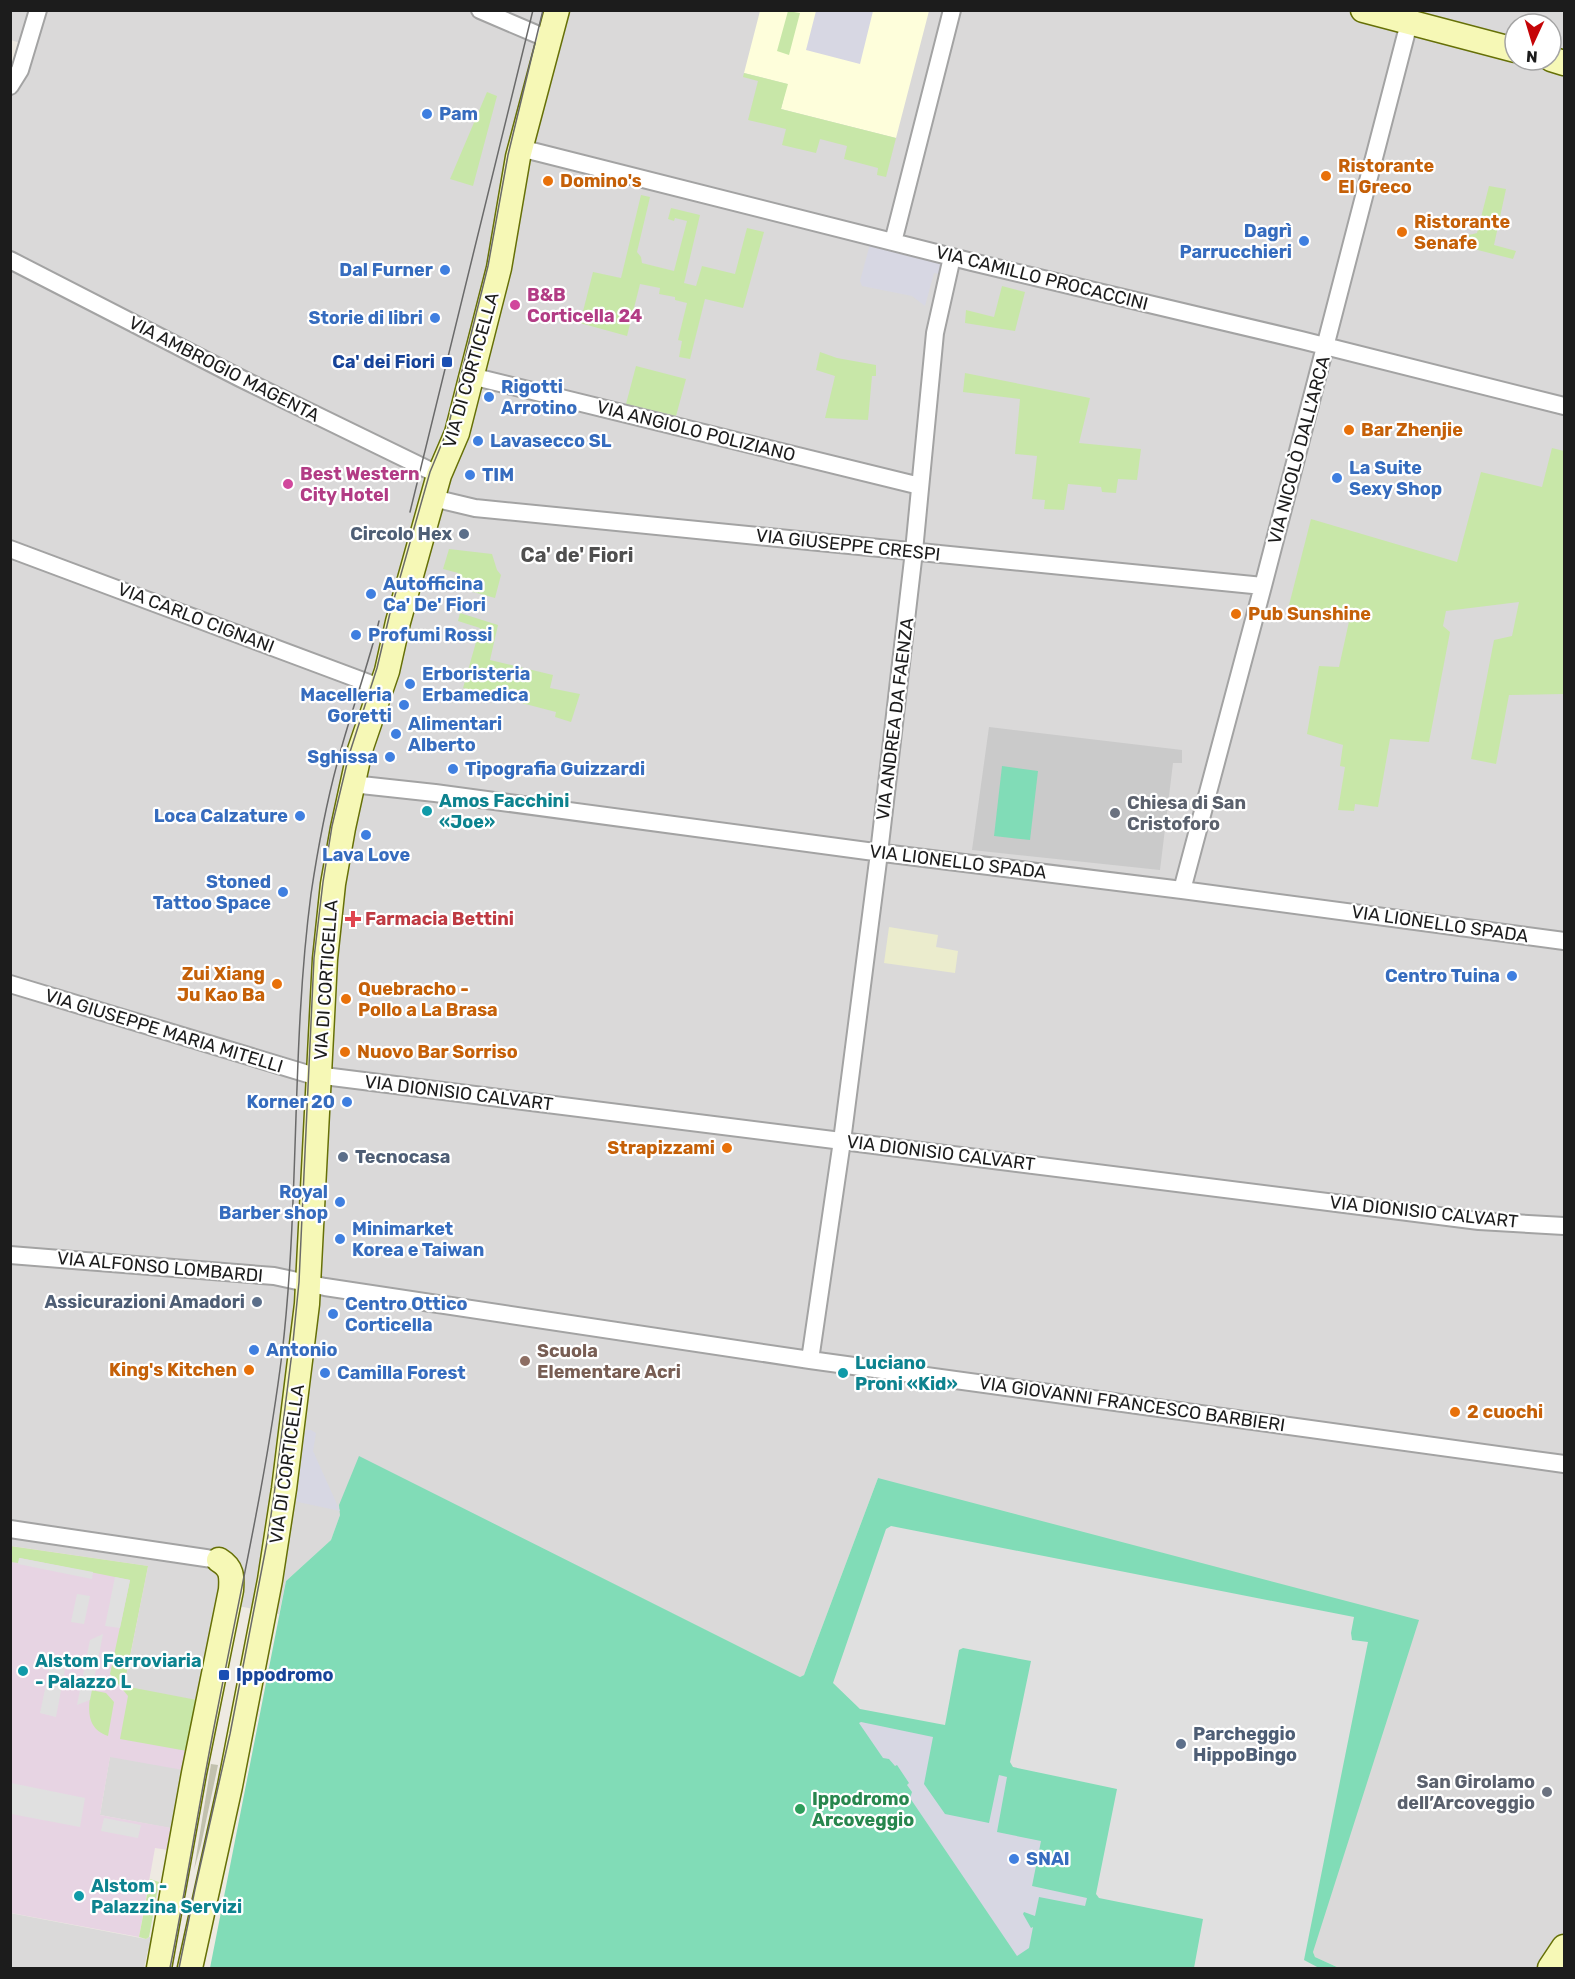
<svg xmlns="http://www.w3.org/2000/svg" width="1575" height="1979" viewBox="0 0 1575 1979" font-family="Rubik,sans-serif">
	<rect width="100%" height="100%" fill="#eeeae2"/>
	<path fill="#dad9d9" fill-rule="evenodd" d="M 11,11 L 1564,11 L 1564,1968 L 1339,1968 L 1315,1957 L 1313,1952 L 878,1478 L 804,1675 L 800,1677 L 555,1555 L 340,1510 L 340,1515 L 331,1540 L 286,1581 L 279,1614 L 228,1604 L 175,1829 L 100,1815 L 110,1756 L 196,1701 L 124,1687 L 148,1566 L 11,1546 L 10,93 L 32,47 L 11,40 ZM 1515,24 L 1551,24 L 1551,60 L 1515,60 Z
		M 10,1913 L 146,1939 L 149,1937 L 156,1938 L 151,1951 L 148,1950 L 144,1968 L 11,1968 Z"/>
	<path fill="#e7d4e3" d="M 11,1546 L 148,1566 L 124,1687 L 197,1700 L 183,1770 L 110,1757 L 100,1815 L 172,1828 L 168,1850 L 155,1848 L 139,1937 L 11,1913 Z"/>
	<path fill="#fefedb" d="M 760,11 L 929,11 L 896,138 L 781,109 L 787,84 L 744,73 Z"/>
	<path fill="#cacaca" d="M 989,727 L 1182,750 L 1182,763 L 1173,763 L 1160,870 L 972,850 Z"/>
	<path fill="#c2c1ae" d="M 211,1764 L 218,1765 L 201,1845 L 194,1870 Z"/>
	<path fill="#ebeccd" d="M 889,927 L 938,935 L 936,947 L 958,951 L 955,973 L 884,963 Z"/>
	<path fill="#c8e7a8" d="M 788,11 L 800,13 L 789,55 L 777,51 Z
		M 744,73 L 788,84 L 781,109 L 896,138 L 886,177 L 877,175 L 878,168 L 844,159 L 847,146 L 820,139 L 816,153 L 782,145 L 786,129 L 748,120 L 758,81 L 743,77 Z
		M 487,92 L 497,96 L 473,186 L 450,179 Z
		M 1489,186 L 1506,189 L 1494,245 L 1516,251 L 1513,259 L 1466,247 L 1469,235 L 1477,233 Z
		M 641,195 L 650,197 L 637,252 L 641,257 L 642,263 L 674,271 L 687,221 L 675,218 L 674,221 L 668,219 L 671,208 L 700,215 L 684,283 L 696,286 L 702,266 L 735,274 L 747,228 L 764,232 L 743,308 L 705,299 L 690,359 L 679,357 L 682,341 L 678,340 L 687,303 L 675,300 L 675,297 L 659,294 L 660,288 L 640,284 L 627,336 L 580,323 L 593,272 L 621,278 Z
		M 1002,286 L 1025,292 L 1015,331 L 965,323 L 966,310 L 994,317 Z
		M 820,352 L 837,358 L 876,365 L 876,376 L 872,376 L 868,420 L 825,418 L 835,376 L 816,370 Z
		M 636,366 L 686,379 L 676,416 L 626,404 Z
		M 965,373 L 1090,398 L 1079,443 L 1141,449 L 1137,480 L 1118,479 L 1116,493 L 1102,492 L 1101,487 L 1068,484 L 1064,510 L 1044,509 L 1045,500 L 1032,499 L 1037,456 L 1015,454 L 1020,399 L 963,392 Z
		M 1552,448 L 1564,451 L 1564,694 L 1509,695 L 1496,764 L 1471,759 L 1494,640 L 1512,636 L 1519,602 L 1446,611 L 1443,626 L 1450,632 L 1429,742 L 1390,739 L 1378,807 L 1355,804 L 1354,811 L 1338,810 L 1345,767 L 1340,766 L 1343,745 L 1307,734 L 1319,666 L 1339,667 L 1350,617 L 1288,609 L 1311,519 L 1457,562 L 1481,472 L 1542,487 Z
		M 449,549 L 492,554 L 497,570 L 501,575 L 495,598 L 455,587 L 458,573 L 443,569 Z
		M 460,613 L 498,625 L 490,660 L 553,675 L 550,688 L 580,694 L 571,722 L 555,717 L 556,712 L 463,688 L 480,628 L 458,621 Z
		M 10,1546 L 148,1566 L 124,1686 L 197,1700 L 187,1751 L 120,1739 L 128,1696 L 110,1674 L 130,1580 L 20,1558 L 18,1563 L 11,1562 Z
		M 91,1690 L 106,1693 L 114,1702 L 108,1736 C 86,1729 88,1709 91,1690 Z
		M 150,1879 L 159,1882 L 149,1937 L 146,1939 L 139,1937 Z"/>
	<path fill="#81dcb7" d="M 1002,766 L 1038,771 L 1030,840 L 994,836 Z
		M 359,1456 L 800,1677 L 804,1675 L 878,1478 L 1419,1620 L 1313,1952 L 1315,1957 L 1339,1968 L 210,1968 L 286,1581 L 331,1540 L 340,1515 L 339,1505 Z"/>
	<path fill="#e0e0e0" d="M 891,1526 L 1354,1617 L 1351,1633 L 1352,1640 L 1368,1642 L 1304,1960 L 1319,1968 L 1194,1968 L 1203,1919 L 1099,1898 L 1096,1894 L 1117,1789 L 1013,1767 L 1010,1762 L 1031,1661 L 963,1648 L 959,1650 L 945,1725 L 860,1709 L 833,1683 L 886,1529 Z
		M 19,1558 L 93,1572 L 92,1579 L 18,1564 Z
		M 115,1577 L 130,1580 L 120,1628 L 105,1626 Z
		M 77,1594 L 90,1596 L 84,1624 L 71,1622 Z
		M 103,1634 L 90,1700 L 77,1705 L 90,1640 Z
		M 52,1656 L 67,1659 L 56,1717 L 40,1713 Z
		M 11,1783 L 85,1798 L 80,1827 L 11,1814 Z
		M 104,1818 L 141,1825 L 138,1838 L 101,1831 Z"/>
	<path fill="#d7d7e3" d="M 816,11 L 873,11 L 860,64 L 806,50 Z
		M 870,244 L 907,253 L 907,256 L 940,262 L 942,264 L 940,274 L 934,273 L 925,306 L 912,296 L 862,286 L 860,281 Z
		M 307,1430 L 311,1430 L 316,1433 L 313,1451 L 340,1511 L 298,1502 L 293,1497 L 301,1436 Z
		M 861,1722 L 933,1737 L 924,1784 L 945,1814 L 989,1823 L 999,1775 L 1007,1777 L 997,1832 L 1041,1841 L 1032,1886 L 1087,1898 L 1085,1906 L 1039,1897 L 1035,1916 L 1024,1912 L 1023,1914 L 1031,1928 L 1033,1927 L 1029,1948 L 1017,1956 L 910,1798 L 912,1792 L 907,1785 L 909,1783 L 897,1765 L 895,1766 L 889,1759 L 883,1758 L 859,1723 Z"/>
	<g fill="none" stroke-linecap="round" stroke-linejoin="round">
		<g stroke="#a3a3a3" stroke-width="20">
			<path id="street" d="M 480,10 L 541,36 L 548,43
				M 10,86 L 20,70 L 38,10
				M 520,148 L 972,262 L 1301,340 L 1564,406
				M 893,242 L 952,10
				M 10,260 L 240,378 L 439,475
				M 471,376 L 920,486
				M 433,498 L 475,508 L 1263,586
				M 10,549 L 382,688
				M 352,784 L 435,793 L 867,851 L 1182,890 L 1564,941
				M 1182,890 L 1263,586 L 1409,23
				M 10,984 L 308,1074 L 1479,1221 L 1564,1226
				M 10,1255 L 274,1276 L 325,1287 L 810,1360 L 1564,1464
				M 810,1360 L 842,1141 L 879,853 L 914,551 L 935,333 L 952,257
				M 10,1529 L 219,1560"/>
		</g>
		<g stroke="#667007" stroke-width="27">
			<path id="secondary" d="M 1363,10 L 1515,50
				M 1551,59 L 1564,63
				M 159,1968 L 194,1773 L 231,1590 C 232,1576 232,1568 219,1560
				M 190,1968 L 230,1786 L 270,1580 L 284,1489 L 307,1304 L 325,959 L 333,884 L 343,828 L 360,750 L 387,671 L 398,622 L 439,475 L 457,433 L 499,268 L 518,157 L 557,10
				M 1550,1968 L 1564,1947"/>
		</g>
		<use href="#street" stroke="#fff" stroke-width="16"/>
		<use href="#secondary" stroke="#f6f8b6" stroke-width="24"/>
		<path stroke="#6a6a6a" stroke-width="1.5" d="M 410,512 L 533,10
			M 170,1968 C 187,1883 200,1797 217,1712 C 240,1593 267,1474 282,1354 C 300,1201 291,1046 311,894 C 318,847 327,799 340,753 C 352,709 368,666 379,621
			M 179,1968 L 195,1889 L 230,1734 L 267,1542 L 274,1495 L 292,1352 L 299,1282 L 314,958 L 323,882 L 332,826 L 349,755 L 377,668 L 390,613 L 430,472 L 447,431 L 488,266 L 508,155 L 543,10"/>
	</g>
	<g fill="#3f7fe0" stroke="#fff" stroke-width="2">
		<circle cx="427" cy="114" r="6"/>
		<circle cx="1304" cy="241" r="6"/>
		<circle cx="445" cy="270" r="6"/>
		<circle cx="435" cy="318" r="6"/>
		<circle cx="489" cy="397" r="6"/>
		<circle cx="478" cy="441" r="6"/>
		<circle cx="470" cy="475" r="6"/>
		<circle cx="1337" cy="478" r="6"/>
		<circle cx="371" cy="594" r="6"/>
		<circle cx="356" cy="635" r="6"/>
		<circle cx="410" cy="684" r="6"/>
		<circle cx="404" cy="705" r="6"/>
		<circle cx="396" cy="734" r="6"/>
		<circle cx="390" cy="757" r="6"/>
		<circle cx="453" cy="769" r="6"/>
		<circle cx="300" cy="816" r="6"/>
		<circle cx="366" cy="835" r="6"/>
		<circle cx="283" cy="892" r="6"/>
		<circle cx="1512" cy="976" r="6"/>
		<circle cx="347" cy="1102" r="6"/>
		<circle cx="340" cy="1202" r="6"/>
		<circle cx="340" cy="1239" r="6"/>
		<circle cx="333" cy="1314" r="6"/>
		<circle cx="254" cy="1350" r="6"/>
		<circle cx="325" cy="1373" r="6"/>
		<circle cx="1014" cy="1859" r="6"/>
	</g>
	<g fill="#e8710a" stroke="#fff" stroke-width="2">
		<circle cx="1326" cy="176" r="6"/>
		<circle cx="548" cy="181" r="6"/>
		<circle cx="1402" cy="232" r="6"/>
		<circle cx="1349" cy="430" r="6"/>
		<circle cx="1236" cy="614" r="6"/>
		<circle cx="277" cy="984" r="6"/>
		<circle cx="346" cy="999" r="6"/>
		<circle cx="345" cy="1052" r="6"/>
		<circle cx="727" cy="1148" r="6"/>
		<circle cx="249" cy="1370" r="6"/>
		<circle cx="1455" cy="1412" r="6"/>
	</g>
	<g fill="#d1479c" stroke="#fff" stroke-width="2">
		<circle cx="515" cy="305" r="6"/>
		<circle cx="288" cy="484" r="6"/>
	</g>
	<g fill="#1a4fb4" stroke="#fff" stroke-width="2">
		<rect x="441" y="356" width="12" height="12" rx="3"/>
		<rect x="218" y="1669" width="12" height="12" rx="3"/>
	</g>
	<g fill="#5c6f8a" stroke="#fff" stroke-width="2">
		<circle cx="464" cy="534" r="6"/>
		<circle cx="343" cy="1157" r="6"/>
		<circle cx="257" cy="1302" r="6"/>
		<circle cx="1181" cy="1744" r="6"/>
	</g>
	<g fill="#0f9aa8" stroke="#fff" stroke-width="2">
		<circle cx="427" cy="811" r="6"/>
		<circle cx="843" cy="1373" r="6"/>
		<circle cx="23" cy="1671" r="6"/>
		<circle cx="79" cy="1896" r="6"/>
	</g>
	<g fill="#6b7280" stroke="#fff" stroke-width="2">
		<circle cx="1115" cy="813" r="6"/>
		<circle cx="1547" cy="1792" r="6"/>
	</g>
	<path fill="#e0444e" stroke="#fff" stroke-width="2" d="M350 910h6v6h6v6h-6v6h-6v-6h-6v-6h6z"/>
	<circle fill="#8d6e63" stroke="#fff" stroke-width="2" cx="525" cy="1361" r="6"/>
	<circle fill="#2e9e5b" stroke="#fff" stroke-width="2" cx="800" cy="1809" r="6"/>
	<g text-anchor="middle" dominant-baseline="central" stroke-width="4.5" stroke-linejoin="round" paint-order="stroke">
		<g font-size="18" font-weight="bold" fill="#366cbe" stroke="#fff" text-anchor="start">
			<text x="439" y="114">Pam</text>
			<text x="1292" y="231" text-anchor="end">Dagrì<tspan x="1292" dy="21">Parrucchieri</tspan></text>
			<text x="433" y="270" text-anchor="end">Dal Furner</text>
			<text x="423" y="318" text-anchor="end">Storie di libri</text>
			<text x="501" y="387">Rigotti<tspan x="501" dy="21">Arrotino</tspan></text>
			<text x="490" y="441">Lavasecco SL</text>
			<text x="1349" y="468">La Suite<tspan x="1349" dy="21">Sexy Shop</tspan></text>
			<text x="482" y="475">TIM</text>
			<text x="383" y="584">Autofficina<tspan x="383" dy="21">Ca' De' Fiori</tspan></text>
			<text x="368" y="635">Profumi Rossi</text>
			<text x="422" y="674">Erboristeria<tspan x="422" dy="21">Erbamedica</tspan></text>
			<text x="392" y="695" text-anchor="end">Macelleria<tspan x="392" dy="21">Goretti</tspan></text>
			<text x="408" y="724">Alimentari<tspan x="408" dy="21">Alberto</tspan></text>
			<text x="378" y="757" text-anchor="end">Sghissa</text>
			<text x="465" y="769">Tipografia Guizzardi</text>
			<text x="288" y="816" text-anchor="end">Loca Calzature</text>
			<text x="366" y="855" text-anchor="middle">Lava Love</text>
			<text x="271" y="882" text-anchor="end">Stoned<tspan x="271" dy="21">Tattoo Space</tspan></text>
			<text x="1500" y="976" text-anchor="end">Centro Tuina</text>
			<text x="335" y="1102" text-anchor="end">Korner 20</text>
			<text x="328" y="1192" text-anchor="end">Royal<tspan x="328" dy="21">Barber shop</tspan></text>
			<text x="352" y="1229">Minimarket<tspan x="352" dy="21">Korea e Taiwan</tspan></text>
			<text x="345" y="1304">Centro Ottico<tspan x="345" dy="21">Corticella</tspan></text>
			<text x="266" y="1350">Antonio</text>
			<text x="337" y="1373">Camilla Forest</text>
			<text x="1026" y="1859">SNAI</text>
		</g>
		<g font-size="18" font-weight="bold" fill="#c56008" stroke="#fff" text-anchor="start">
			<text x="1338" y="166">Ristorante<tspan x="1338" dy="21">El Greco</tspan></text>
			<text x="560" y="181">Domino's</text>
			<text x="1414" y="222">Ristorante<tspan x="1414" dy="21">Senafe</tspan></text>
			<text x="1361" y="430">Bar Zhenjie</text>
			<text x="1248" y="614">Pub Sunshine</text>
			<text x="265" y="974" text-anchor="end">Zui Xiang<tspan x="265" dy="21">Ju Kao Ba</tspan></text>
			<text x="358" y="989">Quebracho -<tspan x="358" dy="21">Pollo a La Brasa</tspan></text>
			<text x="357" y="1052">Nuovo Bar Sorriso</text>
			<text x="715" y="1148" text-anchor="end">Strapizzami</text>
			<text x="237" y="1370" text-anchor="end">King's Kitchen</text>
			<text x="1467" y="1412">2 cuochi</text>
		</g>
		<g font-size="18" fill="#1c1c1c" stroke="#fff">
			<text transform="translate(1042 278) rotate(14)">VIA CAMILLO PROCACCINI</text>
			<text transform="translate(224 369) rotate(27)">VIA AMBROGIO MAGENTA</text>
			<text transform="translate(471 370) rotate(-74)">VIA DI CORTICELLA</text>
			<text transform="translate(696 431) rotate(14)">VIA ANGIOLO POLIZIANO</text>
			<text transform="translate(1299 450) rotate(-75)">VIA NICOLÒ DALL'ARCA</text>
			<text transform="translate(848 545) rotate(6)">VIA GIUSEPPE CRESPI</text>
			<text transform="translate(196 618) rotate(21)">VIA CARLO CIGNANI</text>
			<text transform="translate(895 719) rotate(-83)">VIA ANDREA DA FAENZA</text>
			<text transform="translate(958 862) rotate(7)">VIA LIONELLO SPADA</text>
			<text transform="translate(1440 924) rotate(8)">VIA LIONELLO SPADA</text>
			<text transform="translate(326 980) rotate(-86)">VIA DI CORTICELLA</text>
			<text transform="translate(164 1031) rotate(17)">VIA GIUSEPPE MARIA MITELLI</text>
			<text transform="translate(459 1093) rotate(7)">VIA DIONISIO CALVART</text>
			<text transform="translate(941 1153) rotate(7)">VIA DIONISIO CALVART</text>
			<text transform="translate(1424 1212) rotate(6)">VIA DIONISIO CALVART</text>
			<text transform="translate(160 1267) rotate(5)">VIA ALFONSO LOMBARDI</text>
			<text transform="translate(1132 1404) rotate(8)">VIA GIOVANNI FRANCESCO BARBIERI</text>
			<text transform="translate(287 1464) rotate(-82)">VIA DI CORTICELLA</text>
		</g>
		<g font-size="18" font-weight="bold" fill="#b23c85" stroke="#fff" text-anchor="start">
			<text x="527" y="295">B&amp;B<tspan x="527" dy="21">Corticella 24</tspan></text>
			<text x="300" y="474">Best Western<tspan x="300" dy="21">City Hotel</tspan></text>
		</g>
		<g font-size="18" font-weight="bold" fill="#164399" stroke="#fff" text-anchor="end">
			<text x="435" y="362">Ca' dei Fiori</text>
			<text x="236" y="1675" text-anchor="start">Ippodromo</text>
		</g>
		<g font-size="18" font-weight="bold" fill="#4e5e75" stroke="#fff" text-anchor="end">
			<text x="452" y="534">Circolo Hex</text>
			<text x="355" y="1157" text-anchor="start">Tecnocasa</text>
			<text x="245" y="1302">Assicurazioni Amadori</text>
			<text x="1193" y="1734" text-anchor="start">Parcheggio<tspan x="1193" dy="21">HippoBingo</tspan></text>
		</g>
		<g font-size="18" font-weight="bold" fill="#0d838f" stroke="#fff" text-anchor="start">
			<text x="439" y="801">Amos Facchini<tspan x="439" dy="21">«Joe»</tspan></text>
			<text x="855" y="1363">Luciano<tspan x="855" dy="21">Proni «Kid»</tspan></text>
			<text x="35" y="1661">Alstom Ferroviaria<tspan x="35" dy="21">- Palazzo L</tspan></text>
			<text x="91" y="1886">Alstom -<tspan x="91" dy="21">Palazzina Servizi</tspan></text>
		</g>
		<g font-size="18" font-weight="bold" fill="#5b616d" stroke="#fff" text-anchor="start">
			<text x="1127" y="803">Chiesa di San<tspan x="1127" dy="21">Cristoforo</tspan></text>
			<text x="1535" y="1782" text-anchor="end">San Girolamo<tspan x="1535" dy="21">dell’Arcoveggio</tspan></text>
		</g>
		<g font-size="18" font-weight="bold" fill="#be3a42" stroke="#fff" text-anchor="start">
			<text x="365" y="919">Farmacia Bettini</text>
		</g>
		<g font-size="18" font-weight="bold" fill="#785e54" stroke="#fff" text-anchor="start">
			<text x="537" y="1351">Scuola<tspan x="537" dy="21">Elementare Acri</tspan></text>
		</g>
		<g font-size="18" font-weight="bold" fill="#27864d" stroke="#fff" text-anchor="start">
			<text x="812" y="1799">Ippodromo<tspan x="812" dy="21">Arcoveggio</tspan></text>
		</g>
		<g font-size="20" font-weight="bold" fill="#4f4f4f" stroke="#fff">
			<text x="577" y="555">Ca' de' Fiori</text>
		</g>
	</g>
	<rect width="1575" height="1979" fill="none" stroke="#1c1c1c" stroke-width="24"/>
	<g transform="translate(1533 42) rotate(184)"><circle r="28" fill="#ffffff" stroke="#a4a4a4" stroke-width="1.5"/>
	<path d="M0-4.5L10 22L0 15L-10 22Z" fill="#c50407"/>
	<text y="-9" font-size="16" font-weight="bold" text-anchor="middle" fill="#1c1c1c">N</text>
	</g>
</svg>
